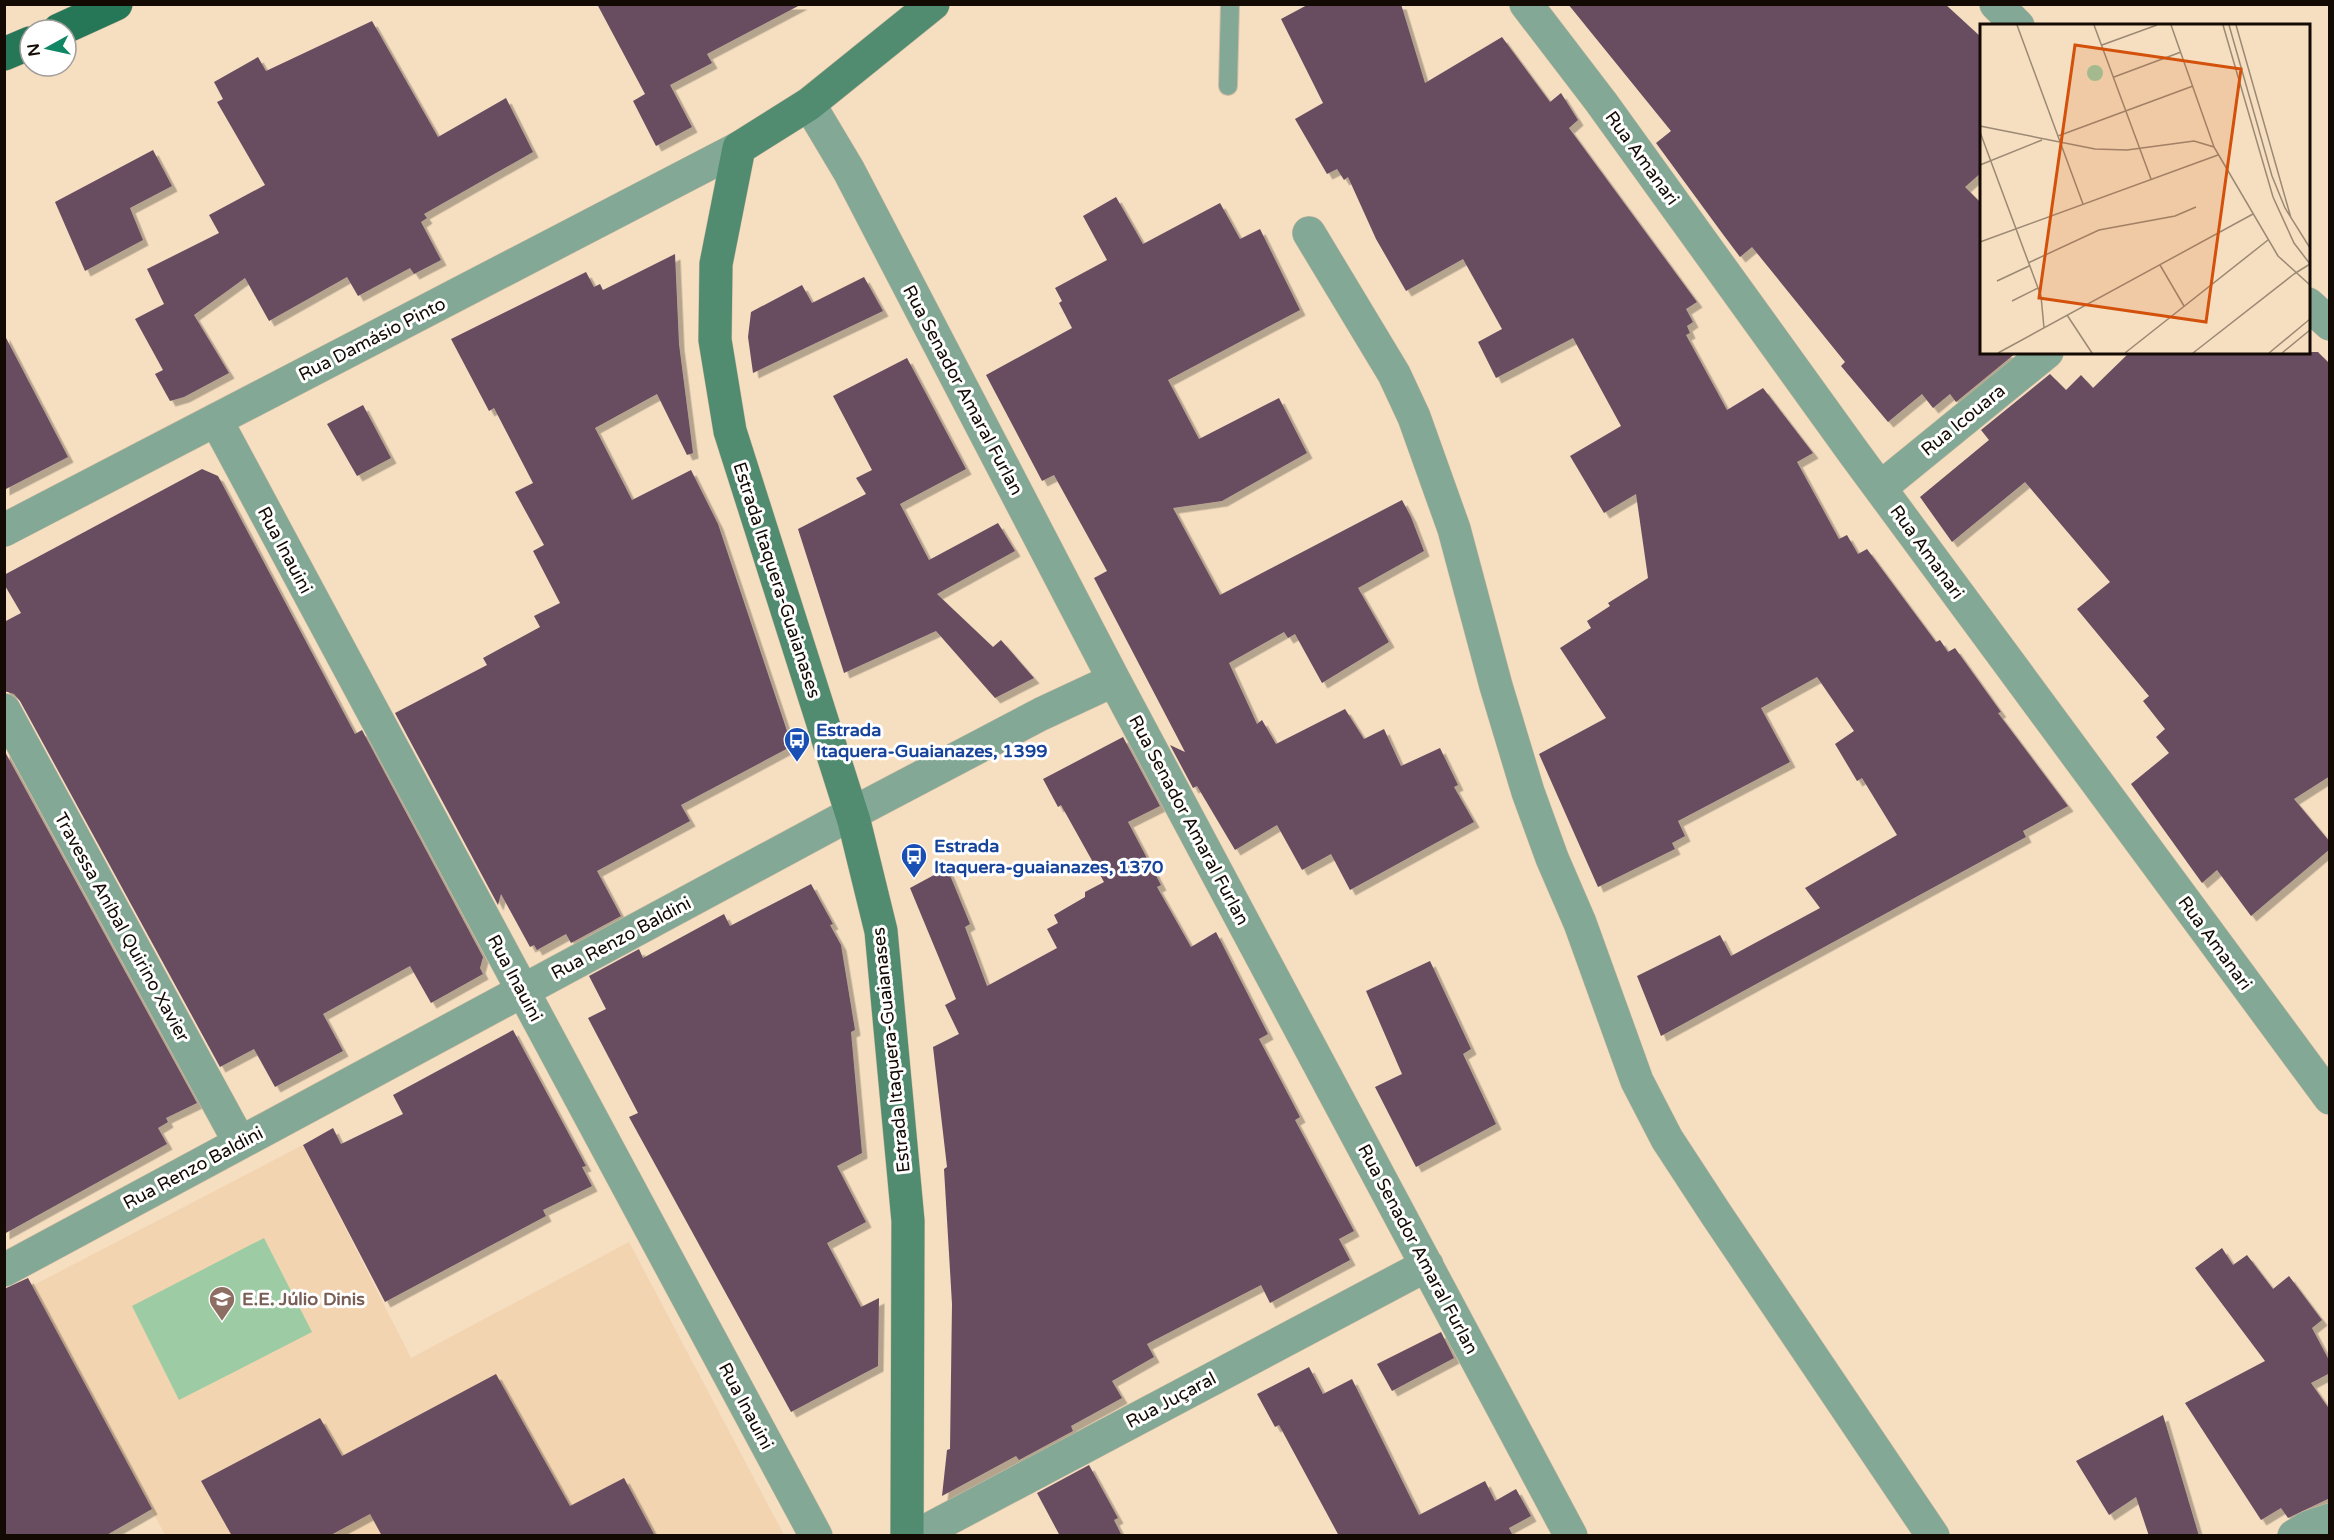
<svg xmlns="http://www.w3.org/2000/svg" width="2334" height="1540" viewBox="0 0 2334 1540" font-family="'Varela Round',sans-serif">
	<defs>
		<filter id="shadow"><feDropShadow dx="5.5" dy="5.5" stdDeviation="0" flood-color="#0004"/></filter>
	</defs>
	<rect width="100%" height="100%" fill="#f6dec0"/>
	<path fill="#f2d4b0" d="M 303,1145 L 411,1358 L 629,1242 L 784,1535 L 165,1535 L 32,1286 Z"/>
	<path fill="#9dcca4" d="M 264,1238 L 312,1332 L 179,1400 L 132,1306 Z"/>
	<path fill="#684d61" filter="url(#shadow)" d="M 597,4 L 802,4 L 707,54 L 712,63 L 670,85 L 692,127 L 656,146 L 633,101 L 645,94 Z
		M 1309,4 L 1401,4 L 1425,83 L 1502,37 L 1550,102 L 1561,93 L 1578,120 L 1569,128 L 1697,302 L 1686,309 L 1693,322 L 1687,326 L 1690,333 L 1686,335 L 1727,410 L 1763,388 L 1813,453 L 1797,462 L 1839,539 L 1847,535 L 1858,554 L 1867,549 L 1936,642 L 1940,640 L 1948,652 L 1955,648 L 2001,712 L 1998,713 L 2068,806 L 2023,831 L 2026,837 L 1661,1036 L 1637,976 L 1720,935 L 1731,956 L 1820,908 L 1805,888 L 1897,835 L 1862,778 L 1857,781 L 1835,744 L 1854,731 L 1817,677 L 1761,708 L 1790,762 L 1678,821 L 1685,836 L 1672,843 L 1675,849 L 1598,887 L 1539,754 L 1606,718 L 1560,648 L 1591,628 L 1587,621 L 1610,606 L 1608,603 L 1648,578 L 1636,494 L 1604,513 L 1570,456 L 1621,426 L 1573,338 L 1496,378 L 1478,342 L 1502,329 L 1463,259 L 1406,291 L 1376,239 L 1348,177 L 1344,180 L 1337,169 L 1327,174 L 1295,119 L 1323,103 L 1281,19 Z
		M 1568,4 L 1945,4 L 1982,38 L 1982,172 L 1965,187 L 1982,204 L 1982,352 L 2017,352 L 1956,402 L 1950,394 L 1933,408 L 1922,394 L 1888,422 L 1841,366 L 1845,362 L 1752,247 L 1740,257 L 1722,233 L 1656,143 L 1671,131 Z
		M 372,21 L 438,137 L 506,98 L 533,152 L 424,214 L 427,218 L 421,222 L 441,260 L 414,274 L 410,268 L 358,296 L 347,277 L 269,321 L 245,278 L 194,315 L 229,373 L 184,397 L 170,401 L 155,374 L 163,370 L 135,319 L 164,304 L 147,269 L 219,233 L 209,215 L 265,185 L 217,102 L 223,99 L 214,82 L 258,57 L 266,71 Z
		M 153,150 L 172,186 L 130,208 L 143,240 L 85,271 L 55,202 Z
		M 1116,197 L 1143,244 L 1220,203 L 1240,239 L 1260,229 L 1300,310 L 1168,380 L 1199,439 L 1279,398 L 1307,453 L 1222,501 L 1173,508 L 1220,595 L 1402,500 L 1411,517 L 1424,551 L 1358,588 L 1389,642 L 1322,683 L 1295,634 L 1288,638 L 1284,632 L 1229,663 L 1257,724 L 1262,720 L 1276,744 L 1345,709 L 1364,739 L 1384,729 L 1401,766 L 1440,748 L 1458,785 L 1454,787 L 1474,822 L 1350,890 L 1331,854 L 1302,870 L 1277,825 L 1235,850 L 1197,786 L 1193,788 L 1170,745 L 1185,752 L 1094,578 L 1107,571 L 1054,475 L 1042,481 L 986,375 L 1072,328 L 1059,303 L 1062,301 L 1055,288 L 1107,260 L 1083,216 Z
		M 675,254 L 679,344 L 693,453 L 687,455 L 657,394 L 595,428 L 632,500 L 691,470 L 718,524 L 792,746 L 681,805 L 690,821 L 597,871 L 621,916 L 571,943 L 566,934 L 537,950 L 534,945 L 530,947 L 501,894 L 498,905 L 395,713 L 487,665 L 483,658 L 540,627 L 534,616 L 560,603 L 533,551 L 544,545 L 515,492 L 533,483 L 494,408 L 489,411 L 451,339 L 586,272 L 594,287 L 600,284 L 603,290 Z
		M 864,277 L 883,311 L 753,373 L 748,337 L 751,312 L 802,285 L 812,303 Z
		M 4,334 L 68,457 L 4,490 Z
		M 2130,352 L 2318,352 L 2330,364 L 2330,776 L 2294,799 L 2330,842 L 2330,849 L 2251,916 L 2217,870 L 2202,883 L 2131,784 L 2169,753 L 2156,737 L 2165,729 L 2143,701 L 2149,696 L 2077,609 L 2110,582 L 2025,482 L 1952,542 L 1920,497 L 1989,440 L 1981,430 L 2050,374 L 2066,390 L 2081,375 L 2093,388 Z
		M 907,358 L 966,469 L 900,504 L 929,560 L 998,523 L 1015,551 L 937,594 L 993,647 L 1001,640 L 1034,678 L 995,698 L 936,631 L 844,673 L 798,529 L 866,494 L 856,478 L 872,470 L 833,396 Z
		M 363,405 L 391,458 L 357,476 L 327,424 Z
		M 202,469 L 218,476 L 355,734 L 362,730 L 483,957 L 480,968 L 483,974 L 431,1003 L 410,966 L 323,1014 L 343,1051 L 275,1087 L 254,1049 L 220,1067 L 20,701 L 14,694 L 4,691 L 4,622 L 21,613 L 4,584 L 4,575 Z
		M 1123,737 L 1160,806 L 1128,822 L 1161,885 L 1157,887 L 1191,947 L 1216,932 L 1268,1034 L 1259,1039 L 1300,1117 L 1295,1120 L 1354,1231 L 1339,1239 L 1350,1260 L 1270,1303 L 1261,1285 L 1147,1344 L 1154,1357 L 1112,1381 L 1122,1398 L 1071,1426 L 1073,1431 L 1019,1460 L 1016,1456 L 942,1496 L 947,1450 L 950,1449 L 952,1304 L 944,1169 L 947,1167 L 933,1047 L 959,1034 L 945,1005 L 956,999 L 910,888 L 947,868 L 970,924 L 965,927 L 987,986 L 1057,948 L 1047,929 L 1058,923 L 1054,915 L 1085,897 L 1085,892 L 1104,882 L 1061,805 L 1058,807 L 1043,779 Z
		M 4,750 L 197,1103 L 166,1118 L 168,1122 L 158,1128 L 167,1144 L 4,1234 Z
		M 811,884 L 833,924 L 830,925 L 841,945 L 855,1030 L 851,1032 L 862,1153 L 837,1166 L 866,1222 L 827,1243 L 861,1307 L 879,1298 L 878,1366 L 791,1412 L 629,1117 L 638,1113 L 588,1018 L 606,1009 L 589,976 L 639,949 L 643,958 L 724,914 L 730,926 Z
		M 1430,961 L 1471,1049 L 1463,1054 L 1496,1124 L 1416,1167 L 1375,1087 L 1402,1074 L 1366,991 Z
		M 513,1030 L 586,1166 L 582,1167 L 592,1186 L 543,1210 L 546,1216 L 385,1302 L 303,1145 L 333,1128 L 341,1144 L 403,1114 L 393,1095 Z
		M 2222,1248 L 2233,1265 L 2247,1255 L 2273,1289 L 2289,1276 L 2322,1320 L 2312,1328 L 2330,1362 L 2330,1373 L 2311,1383 L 2330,1410 L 2330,1498 L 2288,1518 L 2281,1508 L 2261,1520 L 2185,1403 L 2265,1361 L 2195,1268 Z
		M 28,1278 L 152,1509 L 105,1536 L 4,1536 L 4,1289 Z
		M 1441,1332 L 1454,1358 L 1392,1391 L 1377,1364 Z
		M 1309,1367 L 1323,1394 L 1352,1379 L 1419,1515 L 1485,1481 L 1495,1501 L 1516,1489 L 1531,1516 L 1509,1528 L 1513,1536 L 1339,1536 L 1279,1425 L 1275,1427 L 1257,1394 Z
		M 496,1374 L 570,1506 L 624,1478 L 655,1536 L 382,1536 L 370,1514 L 329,1536 L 232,1536 L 201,1481 L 320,1418 L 342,1456 Z
		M 2163,1415 L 2199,1536 L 2149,1536 L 2136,1497 L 2109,1515 L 2076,1461 Z
		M 1089,1465 L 1118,1518 L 1114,1520 L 1122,1536 L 1060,1536 L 1037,1493 Z"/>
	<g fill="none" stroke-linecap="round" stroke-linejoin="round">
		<g stroke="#d2bca2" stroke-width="20">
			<path id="service" d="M 1228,86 L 1230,4"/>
		</g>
		<g stroke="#d2bca2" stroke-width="34">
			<path id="minor" d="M 1526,4 L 1601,102 L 1854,453 L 2330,1098
				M 1996,4 L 2018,26
				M 809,104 L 849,171 L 1114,680 L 1571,1536
				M 1309,233 L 1394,374 L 1414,417 L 1454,529 L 1496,686 L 1528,792 L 1552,858 L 1580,923 L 1637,1081 L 1667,1139 L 1716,1214 L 1933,1536
				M 2308,304 L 2330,324
				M 216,420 L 816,1536
				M 1880,488 L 2047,352
				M 4,710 L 240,1143
				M 4,1270 L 851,814 L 1041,714 L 1114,680
				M 916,1536 L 1427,1265
				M 2294,1536 L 2309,1527 L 2330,1520"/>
		</g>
		<g stroke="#d2bca2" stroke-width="34">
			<path id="tertiary" d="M 4,530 L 739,148"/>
		</g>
		<g stroke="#d2bca2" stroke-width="34">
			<path id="secondary" d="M 907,1536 L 908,1221 L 881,931 L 854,821 L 730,431 L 715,340 L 716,264 L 739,148 L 809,104 L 933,4"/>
		</g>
		<g stroke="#d2bca2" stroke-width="34">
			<path id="primary" d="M 59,30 L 116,4
				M 4,54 L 30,43"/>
		</g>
		<use href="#service" stroke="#83a996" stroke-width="18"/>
		<use href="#minor" stroke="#83a996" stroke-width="33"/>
		<use href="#tertiary" stroke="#83a996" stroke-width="33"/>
		<use href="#secondary" stroke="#518c71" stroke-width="33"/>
		<use href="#primary" stroke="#267757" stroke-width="33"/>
	</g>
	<defs>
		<g id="bus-pin" transform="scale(1.35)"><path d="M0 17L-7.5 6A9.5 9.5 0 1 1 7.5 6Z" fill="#1a4fb4" stroke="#fff"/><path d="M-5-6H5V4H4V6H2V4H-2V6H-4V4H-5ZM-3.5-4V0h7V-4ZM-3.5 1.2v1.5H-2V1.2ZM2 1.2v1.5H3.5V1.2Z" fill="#fff"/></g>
		<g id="school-pin" transform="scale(1.35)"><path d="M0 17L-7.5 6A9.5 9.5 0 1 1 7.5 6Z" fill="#8d6e63" stroke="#fff"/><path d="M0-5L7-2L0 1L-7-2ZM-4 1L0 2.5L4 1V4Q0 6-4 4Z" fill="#fff"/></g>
	</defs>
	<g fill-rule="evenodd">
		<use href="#bus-pin" x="797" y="740"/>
		<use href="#bus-pin" x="914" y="856"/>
		<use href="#school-pin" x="222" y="1299"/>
	</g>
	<g text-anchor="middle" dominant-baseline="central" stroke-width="6" stroke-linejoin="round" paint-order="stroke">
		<g font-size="18" fill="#120a03" stroke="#fff">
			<text transform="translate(1642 158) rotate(54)">Rua Amanari</text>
			<text transform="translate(372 339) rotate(-27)">Rua Damásio Pinto</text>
			<text transform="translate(963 390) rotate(62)">Rua Senador Amaral Furlan</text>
			<text transform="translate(1963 420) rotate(-39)">Rua Icouara</text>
			<text transform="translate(285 550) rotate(62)">Rua Inauini</text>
			<text transform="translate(1927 552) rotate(54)">Rua Amanari</text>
			<text transform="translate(777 580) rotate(72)">Estrada Itaquera-Guaianases</text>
			<text transform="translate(1189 820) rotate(62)">Rua Senador Amaral Furlan</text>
			<text transform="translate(122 927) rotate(61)">Travessa Aníbal Quirino Xavier</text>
			<text transform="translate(621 938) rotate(-28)">Rua Renzo Baldini</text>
			<text transform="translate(2215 943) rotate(54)">Rua Amanari</text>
			<text transform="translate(515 978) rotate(62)">Rua Inauini</text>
			<text transform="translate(891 1050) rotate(-96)">Estrada Itaquera-Guaianases</text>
			<text transform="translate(193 1168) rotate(-28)">Rua Renzo Baldini</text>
			<text transform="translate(1418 1249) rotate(62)">Rua Senador Amaral Furlan</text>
			<text transform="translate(1171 1400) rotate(-28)">Rua Juçaral</text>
			<text transform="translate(746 1406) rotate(62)">Rua Inauini</text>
		</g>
		<g font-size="18" font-weight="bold" fill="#164399" stroke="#fff" text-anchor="start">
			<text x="816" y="730">Estrada<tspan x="816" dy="21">Itaquera-Guaianazes, 1399</tspan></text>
			<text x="934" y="846">Estrada<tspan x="934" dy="21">Itaquera-guaianazes, 1370</tspan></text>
		</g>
		<g font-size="18" font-weight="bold" fill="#785e54" stroke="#fff" text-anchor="start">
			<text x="242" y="1299">E.E. Júlio Dinis</text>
		</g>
	</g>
	<g transform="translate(1980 24)">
		<rect width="330" height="330" fill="#f6dec0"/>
		<path d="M107 49a8 8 0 1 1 16 0a8 8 0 1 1-16 0Z" fill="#9dcca4"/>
		<path fill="none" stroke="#9b8974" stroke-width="1.5" d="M 37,1 L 103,180M 114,1 L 171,155M 191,1 L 234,123M 243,1 L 293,173 L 314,219 L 330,240M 249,1 L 292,152 L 305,184 L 330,224M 256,1 L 311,194M 122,21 L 177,1M 134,53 L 201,28M 0,102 L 115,125 L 147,126 L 214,117 L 234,123 L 298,232 L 330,261M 0,108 L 61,272 L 64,304M 78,112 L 213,62M 0,141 L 62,116M 0,218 L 238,131M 48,239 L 119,206 L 195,192 L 216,183M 180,241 L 204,282M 314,250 L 330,240M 17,257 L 49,242M 32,277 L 58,264M 87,291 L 112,329M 18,329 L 273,190M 145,329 L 288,216M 213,329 L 314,250M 289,329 L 330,295M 302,329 L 330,306"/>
		<path fill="#d3510b" fill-opacity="0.15" stroke="#d3510b" stroke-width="3" d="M 95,21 L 261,45 L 226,298 L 59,274 Z"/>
		<rect width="330" height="330" fill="none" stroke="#120a03" stroke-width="3"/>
	</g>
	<rect width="2334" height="1540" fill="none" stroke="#120a03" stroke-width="12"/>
	<g transform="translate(48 48) rotate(262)"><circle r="28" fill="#ffffff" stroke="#a09d9a" stroke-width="1.5"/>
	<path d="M0-4.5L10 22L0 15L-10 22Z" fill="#108665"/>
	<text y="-9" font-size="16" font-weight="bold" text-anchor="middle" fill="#120a03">N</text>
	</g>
</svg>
